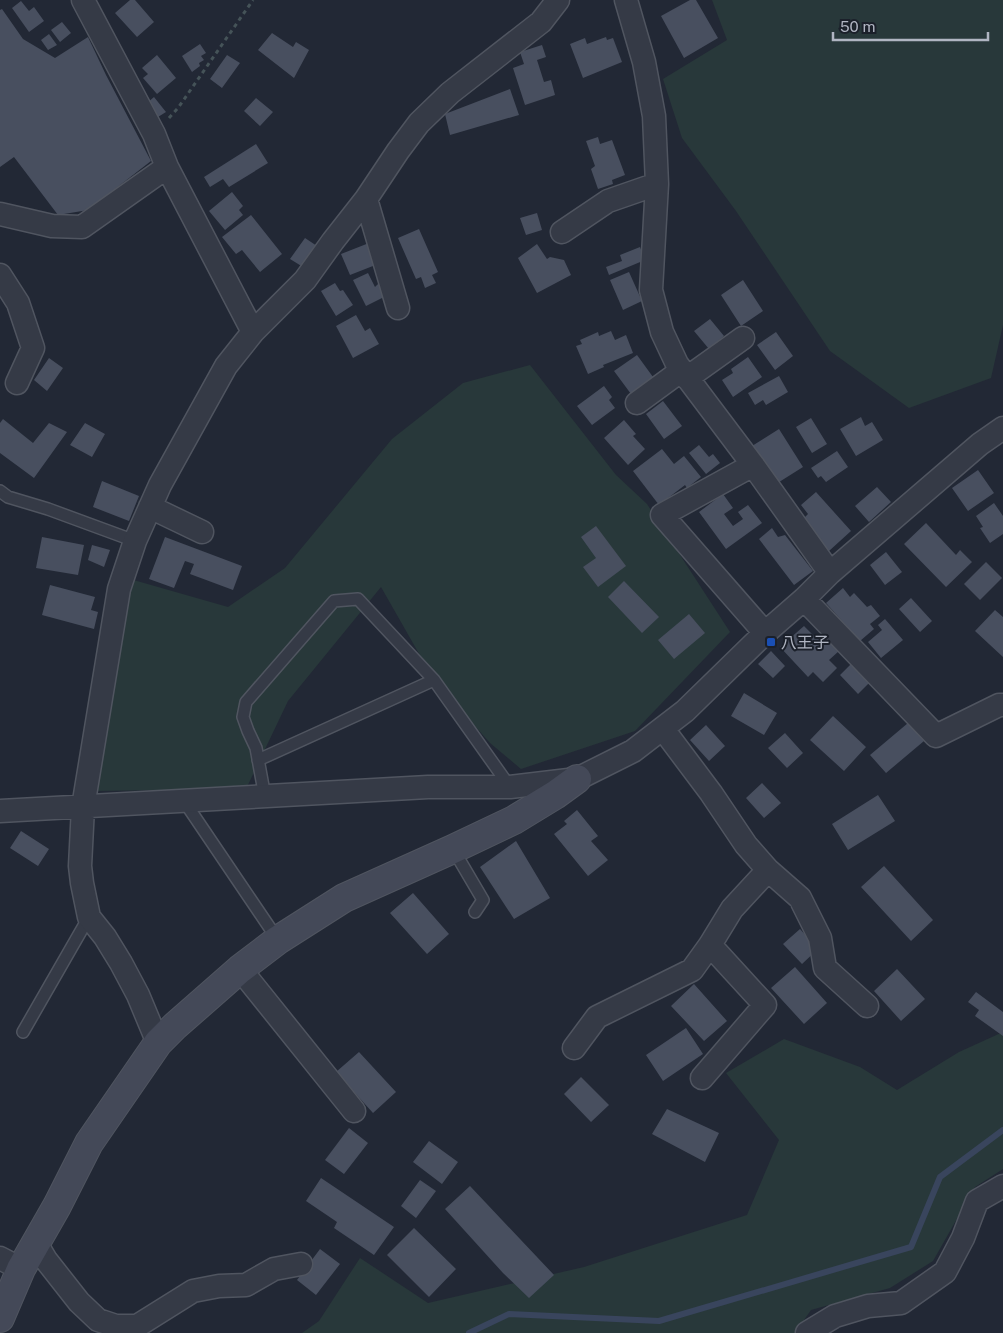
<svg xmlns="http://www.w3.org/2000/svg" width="1003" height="1333" viewBox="0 0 1003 1333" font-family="'Public Sans','Noto Sans JP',sans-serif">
	<rect width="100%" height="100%" fill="#222835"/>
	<path fill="#28383a" d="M 712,0 L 1003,0 L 1003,325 L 991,378 L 909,408 L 830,351 L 736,211 L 682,138 L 663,79 L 727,40 Z
		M 530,365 L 616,475 L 647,504 L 730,632 L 635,731 L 521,769 L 490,743 L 434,680 L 381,587 L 288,701 L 246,789 L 94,791 L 130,579 L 228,607 L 285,568 L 392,439 L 463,383 Z
		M 1003,1032 L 1003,1169 L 975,1187 L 933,1261 L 890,1288 L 811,1310 L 795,1333 L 302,1333 L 319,1321 L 360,1258 L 428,1303 L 584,1267 L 747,1215 L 779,1140 L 726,1073 L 784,1039 L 860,1067 L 897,1090 L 959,1052 Z"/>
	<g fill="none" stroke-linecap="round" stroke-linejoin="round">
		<path stroke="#39455d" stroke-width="6" d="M 469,1333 L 509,1314 L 659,1321 L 911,1247 L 940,1177 L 1003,1130"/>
	</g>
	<path fill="#484f5f" d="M 130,0 L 135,0 L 154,22 L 137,37 L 115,13 Z
		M 690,0 L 696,0 L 718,38 L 684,58 L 661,16 Z
		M 21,1 L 29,11 L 34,7 L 44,21 L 29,32 L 12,8 Z
		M 2,9 L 23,39 L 55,58 L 88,37 L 106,75 L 151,161 L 88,210 L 58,215 L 14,157 L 0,167 L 0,10 Z
		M 62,22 L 71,33 L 60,42 L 51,30 Z
		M 272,33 L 293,47 L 296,42 L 309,50 L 294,78 L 258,50 Z
		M 49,34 L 57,45 L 48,50 L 41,40 Z
		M 606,37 L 607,40 L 613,38 L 622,62 L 583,78 L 570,44 L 585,38 L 587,44 Z
		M 200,44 L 206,53 L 201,56 L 204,60 L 199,63 L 200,66 L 192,72 L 182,56 Z
		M 542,45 L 546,57 L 537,60 L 544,82 L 551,80 L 555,95 L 525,105 L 513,68 L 524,64 L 520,52 Z
		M 157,55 L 176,78 L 157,94 L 143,78 L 148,74 L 142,68 Z
		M 227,55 L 240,63 L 222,88 L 210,79 Z
		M 510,89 L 519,115 L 450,135 L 445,114 Z
		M 154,97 L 166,112 L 158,117 L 147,103 Z
		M 256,98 L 273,112 L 260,126 L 244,111 Z
		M 598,137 L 600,144 L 612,140 L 625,175 L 612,180 L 613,184 L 598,189 L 591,169 L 595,166 L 586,141 Z
		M 256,144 L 268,163 L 229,187 L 223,179 L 210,187 L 204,177 Z
		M 232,192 L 243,206 L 239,210 L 243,215 L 225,230 L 209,211 Z
		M 537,213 L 542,230 L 526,235 L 520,218 Z
		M 251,215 L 282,254 L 260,272 L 242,250 L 236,254 L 222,237 Z
		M 419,229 L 438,272 L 432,275 L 436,283 L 425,288 L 421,277 L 416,279 L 398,238 Z
		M 305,238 L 317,246 L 303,267 L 290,259 Z
		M 369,243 L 378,264 L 350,275 L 341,254 Z
		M 537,244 L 547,259 L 550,257 L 564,260 L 571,275 L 537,293 L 518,258 Z
		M 640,247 L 645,260 L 609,275 L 606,267 L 622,261 L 620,255 Z
		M 629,272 L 642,301 L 623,310 L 610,280 Z
		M 368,273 L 375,287 L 379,283 L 386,296 L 366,306 L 353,280 Z
		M 743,280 L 763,311 L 741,326 L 721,295 Z
		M 335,283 L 340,291 L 343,290 L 353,305 L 336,316 L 321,291 Z
		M 356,315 L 365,331 L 370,328 L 379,344 L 353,358 L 336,326 Z
		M 710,319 L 724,336 L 709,349 L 694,331 Z
		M 611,331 L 615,340 L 626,335 L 633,353 L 603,365 L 604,367 L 588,374 L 576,346 L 582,344 L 580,340 L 598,332 L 599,336 Z
		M 776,332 L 793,356 L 775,370 L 757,345 Z
		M 637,355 L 653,377 L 631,394 L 614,371 Z
		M 748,357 L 762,377 L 733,397 L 722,380 L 733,373 L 731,369 Z
		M 49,358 L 63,368 L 47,391 L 34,380 Z
		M 779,376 L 788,392 L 766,405 L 763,400 L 755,405 L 748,393 Z
		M 604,386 L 612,397 L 609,400 L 615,408 L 592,425 L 577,406 Z
		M 663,401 L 682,426 L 664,439 L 646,414 Z
		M 861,417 L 865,426 L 872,422 L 883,440 L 856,456 L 840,429 Z
		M 811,418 L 827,444 L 812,453 L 796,427 Z
		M 3,419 L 33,443 L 49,423 L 67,432 L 34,478 L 0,453 L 0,423 Z
		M 624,420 L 636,434 L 633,436 L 645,449 L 628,465 L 604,438 Z
		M 85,423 L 105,434 L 92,457 L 70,445 Z
		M 779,429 L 803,467 L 776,484 L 752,446 Z
		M 699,445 L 709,457 L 713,454 L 720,463 L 706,474 L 689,453 Z
		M 662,449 L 674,464 L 684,456 L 701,477 L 687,488 L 685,485 L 659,505 L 633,471 Z
		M 837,451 L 848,467 L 826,482 L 821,476 L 818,478 L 811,468 Z
		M 978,470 L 994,493 L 968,511 L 952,488 Z
		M 102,481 L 139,496 L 129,521 L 93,507 Z
		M 877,487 L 891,502 L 869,522 L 855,506 Z
		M 816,492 L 851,531 L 829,551 L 802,520 L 808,514 L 801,505 Z
		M 723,494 L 733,508 L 724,514 L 733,526 L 743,519 L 738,512 L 748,505 L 762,523 L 726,549 L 699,512 Z
		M 994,503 L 1003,516 L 1003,534 L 990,543 L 980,528 L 983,527 L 976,516 Z
		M 926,523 L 956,555 L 960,550 L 972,562 L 946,587 L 904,544 Z
		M 596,526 L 626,566 L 598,587 L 583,567 L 596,558 L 581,537 Z
		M 772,528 L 778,537 L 785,535 L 813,571 L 794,585 L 759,539 Z
		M 42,537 L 84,545 L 78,575 L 36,568 Z
		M 165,537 L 242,566 L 233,590 L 190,574 L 194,564 L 185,561 L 174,588 L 149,579 Z
		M 92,545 L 110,550 L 104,567 L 88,560 Z
		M 886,552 L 902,572 L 885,585 L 870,565 Z
		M 986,562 L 1002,578 L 980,600 L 964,584 Z
		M 624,581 L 659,617 L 642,633 L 608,597 Z
		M 50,585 L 95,597 L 91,610 L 98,612 L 94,629 L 42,615 Z
		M 843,588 L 850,597 L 854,593 L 867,607 L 871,605 L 880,616 L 870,624 L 874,629 L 860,641 L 826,603 Z
		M 911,598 L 932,621 L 920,632 L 899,609 Z
		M 995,610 L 1003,617 L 1003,657 L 975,631 Z
		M 689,614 L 705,633 L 674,659 L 658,640 Z
		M 885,619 L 903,640 L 881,658 L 868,642 L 882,630 L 878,625 Z
		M 804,626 L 816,638 L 822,633 L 839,651 L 829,660 L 837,668 L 823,682 L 813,672 L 808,677 L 780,647 Z
		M 771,651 L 785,666 L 773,678 L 758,664 Z
		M 852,663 L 870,682 L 858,694 L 840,675 Z
		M 744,693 L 777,713 L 764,735 L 731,716 Z
		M 833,716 L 866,747 L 844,771 L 810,740 Z
		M 908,723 L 924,741 L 886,773 L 870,755 Z
		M 706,725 L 725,746 L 709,761 L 690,740 Z
		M 785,733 L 803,753 L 787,768 L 768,748 Z
		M 762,783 L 781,803 L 764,818 L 746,798 Z
		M 878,795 L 895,821 L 848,850 L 832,824 Z
		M 577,810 L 598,836 L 591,841 L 608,860 L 588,876 L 554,834 L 567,824 L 564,821 Z
		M 21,831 L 49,849 L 38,866 L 10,848 Z
		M 516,841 L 550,898 L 514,919 L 480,867 Z
		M 884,866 L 933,920 L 911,941 L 861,887 Z
		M 413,893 L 449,934 L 427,954 L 390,913 Z
		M 800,929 L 818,949 L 802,964 L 783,944 Z
		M 795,967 L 827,1003 L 804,1024 L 771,988 Z
		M 897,969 L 925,999 L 901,1021 L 874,991 Z
		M 694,984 L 727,1021 L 704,1041 L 671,1006 Z
		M 976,992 L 1003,1012 L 1003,1036 L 975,1016 L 979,1010 L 968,1002 Z
		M 686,1028 L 703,1054 L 663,1081 L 646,1055 Z
		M 359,1052 L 396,1092 L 373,1113 L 336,1072 Z
		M 581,1077 L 609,1105 L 591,1122 L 564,1094 Z
		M 667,1109 L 719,1133 L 705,1162 L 652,1134 Z
		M 349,1128 L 368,1143 L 344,1174 L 325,1160 Z
		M 429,1141 L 458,1162 L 442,1184 L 413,1162 Z
		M 321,1178 L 394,1227 L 374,1255 L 334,1228 L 337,1222 L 306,1201 Z
		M 420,1180 L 436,1191 L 416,1218 L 401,1206 Z
		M 470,1186 L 554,1275 L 529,1298 L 503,1273 L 445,1209 Z
		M 414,1228 L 456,1269 L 429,1297 L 387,1255 Z
		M 320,1249 L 340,1264 L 316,1295 L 297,1280 Z"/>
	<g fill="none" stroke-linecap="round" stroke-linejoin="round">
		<g stroke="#505560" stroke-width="14">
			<path id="lane" d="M 0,491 L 8,497 L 48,509 L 135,541
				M 258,760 L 434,680
				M 265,797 L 256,748 L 248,731 L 243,717 L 246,702 L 334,601 L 358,599 L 434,680 L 510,787
				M 184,801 L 278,940
				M 453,849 L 483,900 L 475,912
				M 23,1032 L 89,917"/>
		</g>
		<g stroke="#505560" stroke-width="25">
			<path id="street" d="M 83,0 L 154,134 L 167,167 L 253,332
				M 626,0 L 644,62 L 654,116 L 657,184 L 651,290 L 662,332 L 677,364 L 753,465 L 830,573
				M 366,199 L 398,308
				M 0,214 L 52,226 L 82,227 L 167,167
				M 562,232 L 608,201 L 657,184
				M 0,275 L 18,303 L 33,348 L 17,383
				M 687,378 L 743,338
				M 637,403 L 682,370
				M 753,465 L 662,515 L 765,633
				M 150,507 L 202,532
				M 804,599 L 936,736 L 999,705 L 1003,705
				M 663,729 L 711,793 L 746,845 L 768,870 L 800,898 L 820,938 L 825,968 L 867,1006
				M 0,811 L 428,787 L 510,787 L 577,779 L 633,751 L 685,711 L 765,633 L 804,599 L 830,573 L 980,444 L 1003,428
				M 240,969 L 354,1111
				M 158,1043 L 138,995 L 121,963 L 105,937 L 89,917 L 82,883 L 80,866 L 83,807 L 119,589 L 135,541 L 160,485 L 226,366 L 253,332 L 305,280 L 333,241 L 366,199 L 398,151 L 419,123 L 450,93 L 541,22 L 558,0
				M 574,1048 L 597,1017 L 692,970 L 710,945 L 732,909 L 768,870
				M 702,1078 L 765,1005 L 710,945
				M 36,1243 L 46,1260 L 79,1302 L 98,1320 L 116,1326 L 137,1326 L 193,1291 L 219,1286 L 246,1285 L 274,1269 L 301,1264
				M 0,1258 L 21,1269
				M 807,1333 L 835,1316 L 868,1306 L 901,1303 L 945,1272 L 963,1238 L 977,1201 L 1003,1186"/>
		</g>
		<g stroke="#505560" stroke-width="30">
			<path id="secondary" d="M 0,1318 L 21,1269 L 57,1206 L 89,1143 L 158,1043 L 175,1026 L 240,969 L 278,940 L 344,898 L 453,849 L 514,820 L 555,795 L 577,779"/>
		</g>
		<path stroke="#455358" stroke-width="3" stroke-dasharray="4 4" stroke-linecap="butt" d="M 169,118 L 178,108 L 253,0"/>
		<use href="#lane" stroke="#353a46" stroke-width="11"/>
		<use href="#street" stroke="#353a46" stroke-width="22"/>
		<use href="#secondary" stroke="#444958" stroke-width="28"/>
	</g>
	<rect fill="#1a4fb4" stroke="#1b202a" stroke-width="2" x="766" y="637" width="10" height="10" rx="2.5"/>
	<g text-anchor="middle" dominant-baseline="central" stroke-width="4" stroke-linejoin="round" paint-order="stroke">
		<g font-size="16" fill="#b0b5c2" stroke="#1b202a" text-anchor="start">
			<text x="781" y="642">八王子</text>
		</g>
	</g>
	<path d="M833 32v8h155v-8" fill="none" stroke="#b0b5c2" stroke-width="2.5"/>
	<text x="840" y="32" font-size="15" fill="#b0b5c2" stroke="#1b202a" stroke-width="4" paint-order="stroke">50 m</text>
</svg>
